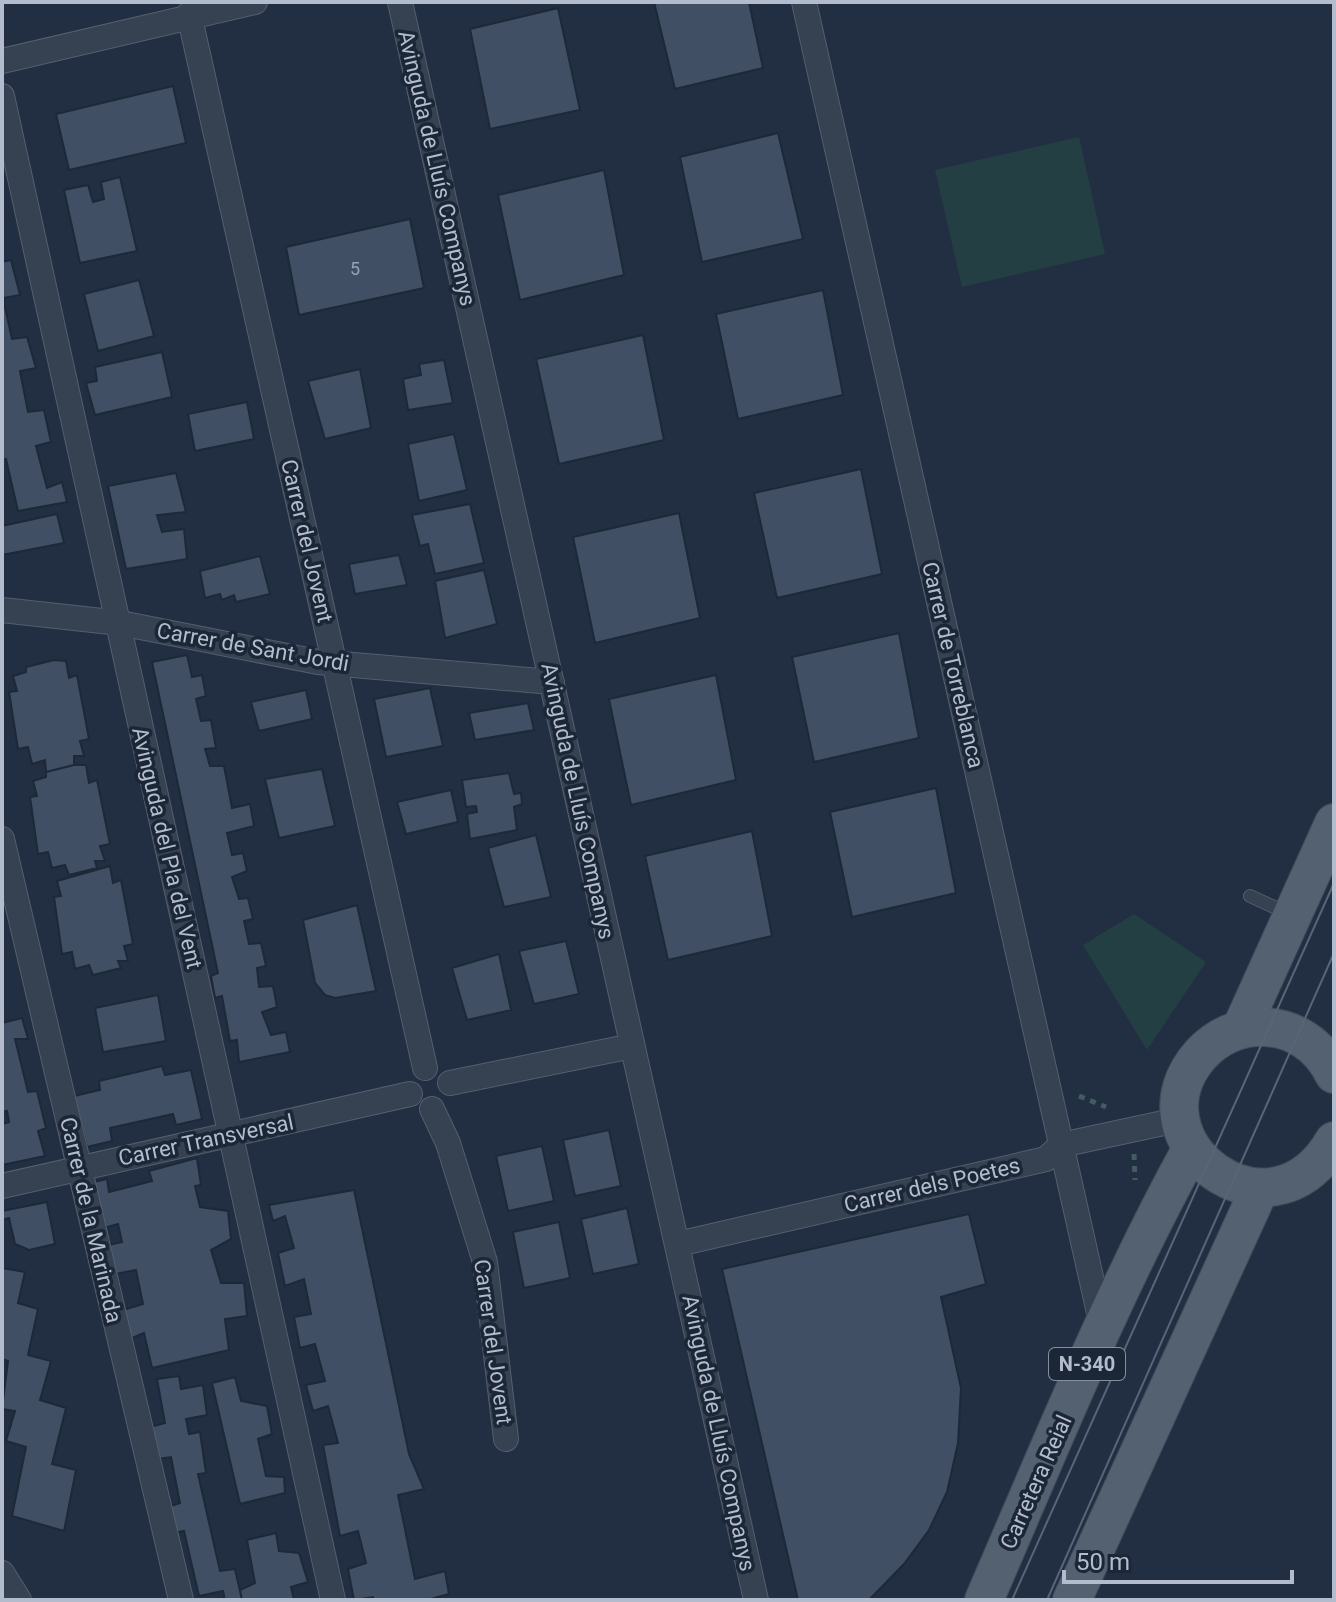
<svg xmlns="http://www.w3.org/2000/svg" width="1336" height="1602" viewBox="0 0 1336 1602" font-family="Roboto,sans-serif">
	<rect width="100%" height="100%" fill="#222f42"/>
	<path fill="#243f43" d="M 1079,137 L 1105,254 L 962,287 L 935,170 Z
		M 1134,914 L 1206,962 L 1147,1050 L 1083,945 Z"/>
	<path fill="#414f64" stroke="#1d2838" stroke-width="2" d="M 654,2 L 749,2 L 763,68 L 675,89 Z
		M 558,8 L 580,110 L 490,129 L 470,29 Z
		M 173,86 L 186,143 L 69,170 L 56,114 Z
		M 778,133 L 803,239 L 702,262 L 680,157 Z
		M 604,170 L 624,275 L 520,300 L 498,195 Z
		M 120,177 L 137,251 L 80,263 L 64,190 L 88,185 L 93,202 L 104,199 L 101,182 Z
		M 410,219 L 424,288 L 299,315 L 286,247 Z
		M 11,260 L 20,295 L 3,298 L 12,339 L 27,337 L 36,368 L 20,371 L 28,412 L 44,410 L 51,442 L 36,446 L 47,488 L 62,482 L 67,502 L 18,511 L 6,459 L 2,460 L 2,262 Z
		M 139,280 L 154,336 L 98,351 L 84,294 Z
		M 823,290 L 843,395 L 738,419 L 716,314 Z
		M 643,335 L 664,440 L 559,464 L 536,359 Z
		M 162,352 L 172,397 L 95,415 L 86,383 L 97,381 L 95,367 Z
		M 444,360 L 453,403 L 408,410 L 403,379 L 421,375 L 419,364 Z
		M 360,369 L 371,428 L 325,439 L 308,381 Z
		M 247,402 L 254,439 L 195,451 L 188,414 Z
		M 454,434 L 467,490 L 419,501 L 408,444 Z
		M 861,469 L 882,574 L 777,598 L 754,493 Z
		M 176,473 L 186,512 L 157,515 L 162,532 L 184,529 L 187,559 L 126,569 L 108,486 Z
		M 470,504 L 484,563 L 435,574 L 428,544 L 420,546 L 412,515 Z
		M 679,513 L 700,618 L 595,643 L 573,537 Z
		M 57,514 L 64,543 L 2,555 L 2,526 Z
		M 399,555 L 407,585 L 355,594 L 349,564 Z
		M 260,556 L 270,594 L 236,602 L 234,595 L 222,600 L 220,594 L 205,598 L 200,571 Z
		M 484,570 L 497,624 L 445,638 L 435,581 Z
		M 899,633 L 919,738 L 814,762 L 792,657 Z
		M 187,655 L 192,677 L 202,675 L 206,696 L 196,699 L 201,721 L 211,720 L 216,748 L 205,749 L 210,766 L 224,766 L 232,808 L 250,804 L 254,826 L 227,833 L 232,855 L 243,853 L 247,871 L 232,877 L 239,899 L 248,898 L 253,919 L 244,921 L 249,944 L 261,943 L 266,966 L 257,968 L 259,987 L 273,986 L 277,1007 L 262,1012 L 271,1035 L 286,1032 L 290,1052 L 239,1062 L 237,1040 L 230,1041 L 222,996 L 215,998 L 211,976 L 218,973 L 152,662 Z
		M 54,660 L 66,661 L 69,678 L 77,675 L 89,739 L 80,741 L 84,756 L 74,756 L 74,765 L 46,772 L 45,760 L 32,764 L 28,747 L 18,749 L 9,692 L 17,691 L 13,676 L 26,672 L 26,667 Z
		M 716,675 L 736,780 L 631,805 L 609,699 Z
		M 430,688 L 443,746 L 386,757 L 374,699 Z
		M 306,690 L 312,719 L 259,731 L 251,702 Z
		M 528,703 L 534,730 L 475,740 L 469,713 Z
		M 74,765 L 86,765 L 89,783 L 97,780 L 110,844 L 100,846 L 105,861 L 95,861 L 97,868 L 69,875 L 65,865 L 52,868 L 48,852 L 38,854 L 30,797 L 37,796 L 33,781 L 46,777 L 46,772 Z
		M 322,769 L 335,826 L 279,838 L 265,779 Z
		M 509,773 L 514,794 L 521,793 L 522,804 L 514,807 L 517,830 L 470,839 L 467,814 L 477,812 L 476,806 L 466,807 L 462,780 Z
		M 936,788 L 956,893 L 852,917 L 830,812 Z
		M 451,790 L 458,822 L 406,834 L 397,802 Z
		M 752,831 L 772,936 L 668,960 L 645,856 Z
		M 536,835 L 551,897 L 504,907 L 488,848 Z
		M 110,866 L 113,883 L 121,880 L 133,944 L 124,946 L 128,961 L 118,961 L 121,968 L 93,975 L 89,965 L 75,969 L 72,952 L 62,954 L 54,897 L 61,896 L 57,881 Z
		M 357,905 L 376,991 L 335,998 L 325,995 L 315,983 L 303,920 Z
		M 566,941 L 579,994 L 534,1004 L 519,951 Z
		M 499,954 L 511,1010 L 467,1020 L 452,968 Z
		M 158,995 L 166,1041 L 103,1052 L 95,1008 Z
		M 22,1018 L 28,1039 L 15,1039 L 28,1092 L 37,1091 L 46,1128 L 38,1131 L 45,1156 L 2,1165 L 2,1124 L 9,1122 L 7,1111 L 2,1112 L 2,1023 Z
		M 162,1066 L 165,1075 L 191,1070 L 202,1119 L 176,1125 L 173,1114 L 110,1128 L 112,1141 L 87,1147 L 74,1096 L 100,1090 L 99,1081 Z
		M 609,1130 L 621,1186 L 575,1196 L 563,1140 Z
		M 542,1146 L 554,1201 L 508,1211 L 496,1156 Z
		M 197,1158 L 201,1185 L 195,1186 L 200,1207 L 228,1211 L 231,1239 L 211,1250 L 221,1283 L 244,1283 L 247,1316 L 225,1319 L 229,1350 L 152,1368 L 144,1333 L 130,1339 L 123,1310 L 143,1304 L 136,1270 L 115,1274 L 109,1245 L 122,1242 L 118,1224 L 104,1228 L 94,1182 L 107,1179 L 109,1192 L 152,1181 L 149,1171 Z
		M 354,1190 L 409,1454 L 424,1489 L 398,1495 L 415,1579 L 445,1571 L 449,1594 L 427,1600 L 374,1600 L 373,1597 L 354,1600 L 348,1569 L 366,1563 L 358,1531 L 340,1536 L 323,1445 L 338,1443 L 328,1406 L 313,1411 L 306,1385 L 325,1381 L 315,1344 L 300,1348 L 294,1317 L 311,1314 L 304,1279 L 285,1286 L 278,1253 L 294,1248 L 285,1216 L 273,1221 L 269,1205 Z
		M 47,1202 L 55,1244 L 29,1250 L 15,1244 L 9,1218 L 2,1220 L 2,1211 Z
		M 627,1208 L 639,1264 L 593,1274 L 581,1219 Z
		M 969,1214 L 986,1284 L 941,1297 L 961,1388 L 958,1443 L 947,1492 L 929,1530 L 904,1564 L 869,1600 L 798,1600 L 722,1269 Z
		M 559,1222 L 570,1278 L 524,1288 L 513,1232 Z
		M 2,1268 L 25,1272 L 18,1303 L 38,1309 L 28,1355 L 51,1361 L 40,1400 L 66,1408 L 52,1464 L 76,1470 L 64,1531 L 12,1516 L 26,1447 L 6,1441 L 15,1411 L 2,1409 L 8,1361 L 2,1359 Z
		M 179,1376 L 181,1389 L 203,1385 L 207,1415 L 186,1419 L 189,1434 L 200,1432 L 206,1473 L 198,1474 L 220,1571 L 235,1569 L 242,1600 L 225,1600 L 223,1591 L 199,1596 L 184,1531 L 173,1533 L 167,1507 L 180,1503 L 171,1457 L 157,1459 L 150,1427 L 165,1423 L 157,1379 Z
		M 235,1377 L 241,1401 L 267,1406 L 272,1434 L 258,1439 L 266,1476 L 284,1477 L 285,1493 L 240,1504 L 212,1383 Z
		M 276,1533 L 279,1551 L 299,1553 L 308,1582 L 291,1587 L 294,1600 L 242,1600 L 240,1590 L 255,1583 L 247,1540 Z"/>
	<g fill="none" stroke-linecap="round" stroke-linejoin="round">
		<g stroke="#545f6f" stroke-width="14">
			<path id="service" d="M 1250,896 L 1287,913"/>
		</g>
		<g stroke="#545f6f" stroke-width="26">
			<path id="minor" d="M 400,2 L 756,1600
				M 804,2 L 1102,1326
				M 189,14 L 425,1068
				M 2,61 L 255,2
				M 2,96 L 333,1600
				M 2,610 L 120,623 L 318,662 L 552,682
				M 2,839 L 181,1600
				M 450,1083 L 632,1046
				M 432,1109 L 448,1143 L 485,1262 L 506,1439
				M 2,1186 L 410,1094
				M 678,1244 L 1046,1159 L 1061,1145 L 1182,1119
				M 2,1573 L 19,1600"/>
		</g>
		<g stroke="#404a5a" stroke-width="40">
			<path id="primary" d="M 1241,1029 L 1334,823
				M 1334,1074 C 1320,1045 1293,1027 1261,1027 C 1238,1027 1217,1037 1201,1054 C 1124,1140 1270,1252 1334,1141
				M 984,1600 C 1050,1448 1112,1293 1192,1148
				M 1072,1600 L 1260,1188"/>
		</g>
		<path stroke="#425c5f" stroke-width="5" stroke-dasharray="6 6" stroke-linecap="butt" d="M 1079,1096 L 1106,1107
			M 1134,1154 L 1135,1180"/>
		<use href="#service" stroke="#364151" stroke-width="12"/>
		<use href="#minor" stroke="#364151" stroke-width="24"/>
		<use href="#primary" stroke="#546171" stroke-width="38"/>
		<path stroke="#586579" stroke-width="2" d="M 1012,1600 L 1334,883
			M 1047,1600 L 1334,953"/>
	</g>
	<g text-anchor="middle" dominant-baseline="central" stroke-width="7" stroke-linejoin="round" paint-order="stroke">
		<g font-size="18" fill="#96a1b2">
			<text x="355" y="268">5</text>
		</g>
		<rect fill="#1b2636" stroke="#858f9f" stroke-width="2" x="1049" y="1348" width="76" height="32" rx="6"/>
		<g font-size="20" font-weight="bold" fill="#b3bccc">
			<text x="1087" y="1364">N-340</text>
		</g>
		<g font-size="22" fill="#b3bccc" stroke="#1b2636">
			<text transform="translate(437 168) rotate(77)">Avinguda de Lluís Companys</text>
			<text transform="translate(307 541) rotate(77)">Carrer del Jovent</text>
			<text transform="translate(253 647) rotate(10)">Carrer de Sant Jordi</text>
			<text transform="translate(953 665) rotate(77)">Carrer de Torreblanca</text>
			<text transform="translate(578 801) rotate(78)">Avinguda de Lluís Companys</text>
			<text transform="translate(167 848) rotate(77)">Avinguda del Pla del Vent</text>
			<text transform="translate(206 1140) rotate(-12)">Carrer Transversal</text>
			<text transform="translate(932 1185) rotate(-13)">Carrer dels Poetes</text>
			<text transform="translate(91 1220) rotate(77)">Carrer de la Marinada</text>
			<text transform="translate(493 1342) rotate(82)">Carrer del Jovent</text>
			<text transform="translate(719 1433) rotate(78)">Avinguda de Lluís Companys</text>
			<text transform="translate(1036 1482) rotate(-66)">Carretera Reial</text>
		</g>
	</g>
	<rect width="1336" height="1602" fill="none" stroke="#b3bccc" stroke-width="8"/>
	<path d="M1064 1570v12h228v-12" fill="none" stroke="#b3bccc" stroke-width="4"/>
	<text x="1076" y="1570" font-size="24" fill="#b3bccc" stroke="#1b2636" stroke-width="6" paint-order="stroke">50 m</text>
</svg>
